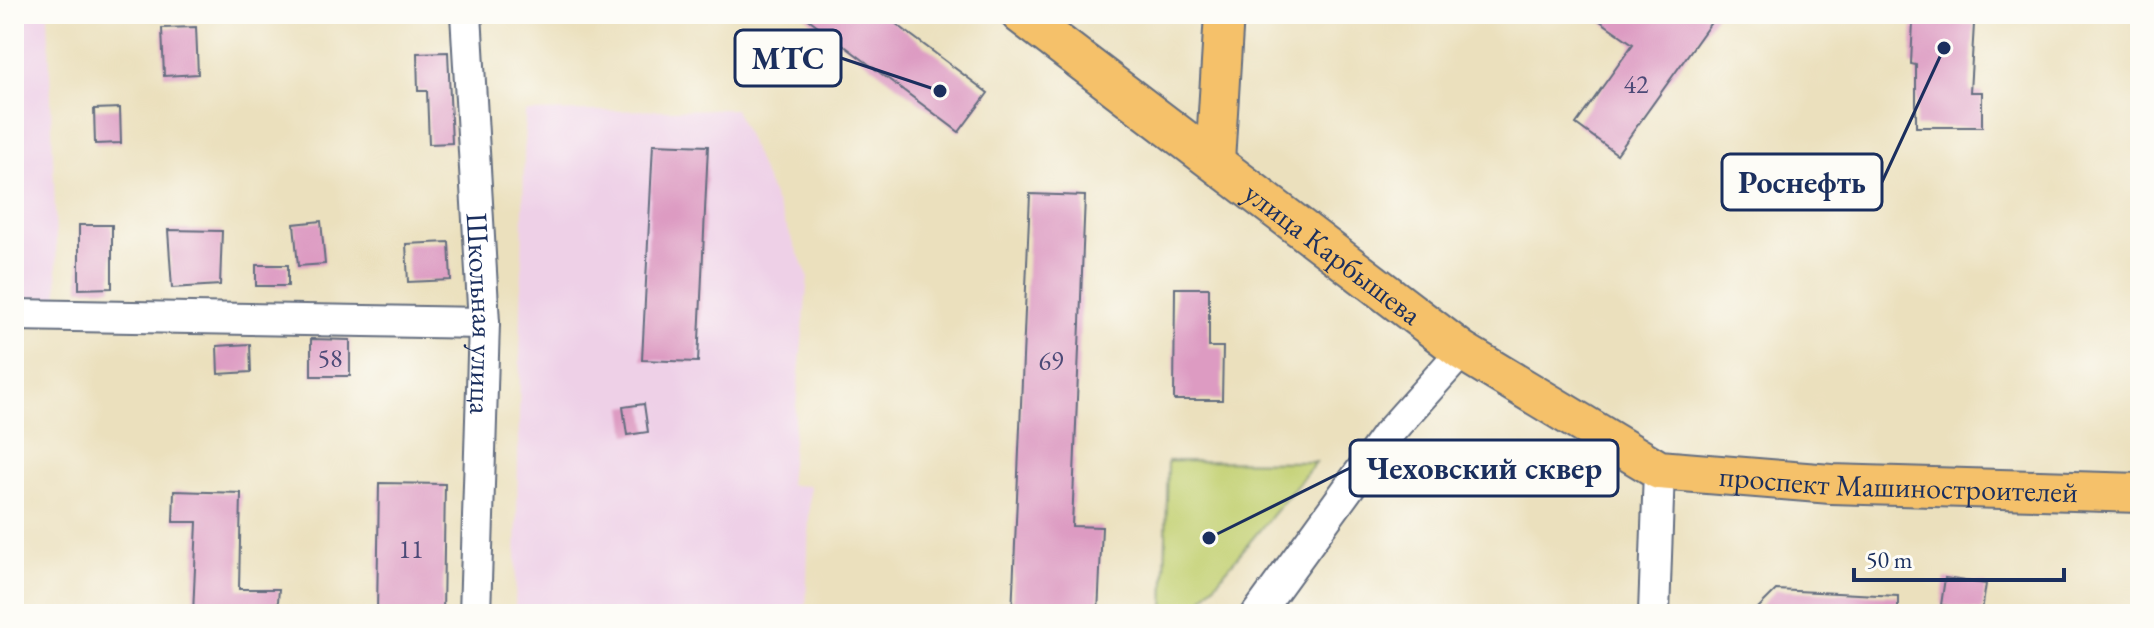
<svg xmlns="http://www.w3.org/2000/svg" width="2154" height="628" viewBox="0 0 2154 628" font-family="'EB Garamond',serif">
	<rect width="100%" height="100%" fill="#fdfcf7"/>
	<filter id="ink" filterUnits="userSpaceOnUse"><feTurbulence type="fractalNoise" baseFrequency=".0125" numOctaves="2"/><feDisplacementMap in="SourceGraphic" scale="16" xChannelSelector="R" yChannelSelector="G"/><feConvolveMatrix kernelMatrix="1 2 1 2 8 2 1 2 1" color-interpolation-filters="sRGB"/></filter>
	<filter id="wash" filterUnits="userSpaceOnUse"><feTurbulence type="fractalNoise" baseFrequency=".006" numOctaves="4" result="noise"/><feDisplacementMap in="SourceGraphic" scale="32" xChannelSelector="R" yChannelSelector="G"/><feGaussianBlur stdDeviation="1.8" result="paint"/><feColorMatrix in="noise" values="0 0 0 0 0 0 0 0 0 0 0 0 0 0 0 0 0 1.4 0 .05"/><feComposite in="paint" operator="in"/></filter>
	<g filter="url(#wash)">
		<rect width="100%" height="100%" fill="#ebe0bd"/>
		<path fill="#eed0e7" d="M 14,14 L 48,14 L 58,298 L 14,299 Z
			M 735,109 L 808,276 L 789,485 L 810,486 L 806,614 L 515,614 L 525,112 Z"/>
		<path fill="#c3d072" stroke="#6f8068" stroke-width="2" d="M 1168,461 L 1316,462 L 1190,614 L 1164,614 Z"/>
		<g id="blocks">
			<path fill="#dd9bc2" d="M 802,14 L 883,14 L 988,93 L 959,132 Z
				M 1590,14 L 1717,14 L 1617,154 L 1576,124 L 1633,44 Z
				M 1913,21 L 1974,24 L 1970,92 L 1982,92 L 1982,127 L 1916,127 L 1916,65 L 1911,64 Z
				M 196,27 L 198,74 L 164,76 L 162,28 Z
				M 448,52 L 452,143 L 429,144 L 427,91 L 418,91 L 417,53 Z
				M 120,108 L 121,143 L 95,144 L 94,109 Z
				M 653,144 L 708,146 L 698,362 L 642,360 Z
				M 1030,194 L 1085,196 L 1072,526 L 1102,527 L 1098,614 L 1012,614 Z
				M 321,221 L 325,264 L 298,266 L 294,224 Z
				M 79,225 L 112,225 L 112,288 L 79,289 Z
				M 168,230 L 222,231 L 220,285 L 172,288 Z
				M 449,242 L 451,280 L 408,282 L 406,244 Z
				M 256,265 L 288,265 L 288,286 L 256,286 Z
				M 1175,288 L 1209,288 L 1209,347 L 1223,347 L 1222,400 L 1174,400 Z
				M 311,339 L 350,340 L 350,376 L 311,376 Z
				M 250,344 L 251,372 L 218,374 L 217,346 Z
				M 644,404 L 648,432 L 627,435 L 623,407 Z
				M 379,483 L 445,484 L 443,614 L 377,614 Z
				M 174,491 L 241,493 L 239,589 L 279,589 L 277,614 L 193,614 L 197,522 L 173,522 Z
				M 1945,578 L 1986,584 L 1982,611 L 1941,605 Z
				M 1776,590 L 1898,596 L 1898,614 L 1752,614 Z"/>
		</g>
	</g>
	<g filter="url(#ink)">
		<use href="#blocks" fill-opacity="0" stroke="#646d7f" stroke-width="2"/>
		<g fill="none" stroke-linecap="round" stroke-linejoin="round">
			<g stroke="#646d7f" stroke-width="34">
				<g id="minor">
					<path id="s1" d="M 466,14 L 484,323 L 475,614"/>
					<path d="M 14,315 L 484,323"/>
					<path d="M 1257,614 L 1387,435 L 1462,351"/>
					<path d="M 1654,614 L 1659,470"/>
				</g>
			</g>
			<g stroke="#646d7f" stroke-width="42">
				<g id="major">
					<path id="s2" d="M 1020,14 L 1462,351 L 1659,470 L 1831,484 L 2140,493"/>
					<path d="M 1215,161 L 1224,14"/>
				</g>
			</g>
			<use href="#minor" stroke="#fff" stroke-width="30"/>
			<use href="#major" stroke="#f5c16b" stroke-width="38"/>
		</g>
	</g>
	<g text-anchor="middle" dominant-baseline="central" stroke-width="8" stroke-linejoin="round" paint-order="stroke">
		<g font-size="26" fill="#4c4a77">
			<text x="1636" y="84">42</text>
			<text x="330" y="358">58</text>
			<text x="1051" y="361">69</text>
			<text x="411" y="549">11</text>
		</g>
		<g font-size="30" fill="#1b2f5e" stroke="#fdfcf7">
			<text stroke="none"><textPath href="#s2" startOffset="394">улица Карбышева</textPath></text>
			<text stroke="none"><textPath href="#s1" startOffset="300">Школьная улица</textPath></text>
			<text stroke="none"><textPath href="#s2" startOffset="1026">проспект Машиностроителей</textPath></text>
		</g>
	</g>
	<path fill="none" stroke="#1b2f5e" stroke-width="3" d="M940 91L841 58M1944 48L1882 182M1209 538L1350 468"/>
	<g fill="#1b2f5e" stroke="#fdfcf7" stroke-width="3">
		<circle cx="940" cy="91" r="8"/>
		<circle cx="1944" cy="48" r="8"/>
		<circle cx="1209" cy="538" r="8"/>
	</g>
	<g fill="#fdfcf7" stroke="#1b2f5e" stroke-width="3">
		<rect x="735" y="30" width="106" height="56" rx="8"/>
		<rect x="1722" y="154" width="160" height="56" rx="8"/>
		<rect x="1350" y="440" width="268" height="56" rx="8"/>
	</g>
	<g font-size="32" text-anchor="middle" font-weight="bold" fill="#1b2f5e">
		<text x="788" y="69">МТС</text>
		<text x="1802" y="193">Роснефть</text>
		<text x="1484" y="479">Чеховский сквер</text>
	</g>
	<rect width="2154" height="628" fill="none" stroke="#fdfcf7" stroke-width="48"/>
	<path d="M1854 568v12h210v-12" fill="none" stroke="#1b2f5e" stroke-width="4"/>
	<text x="1866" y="568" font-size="24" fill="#1b2f5e" stroke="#fdfcf7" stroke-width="6" paint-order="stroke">50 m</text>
</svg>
